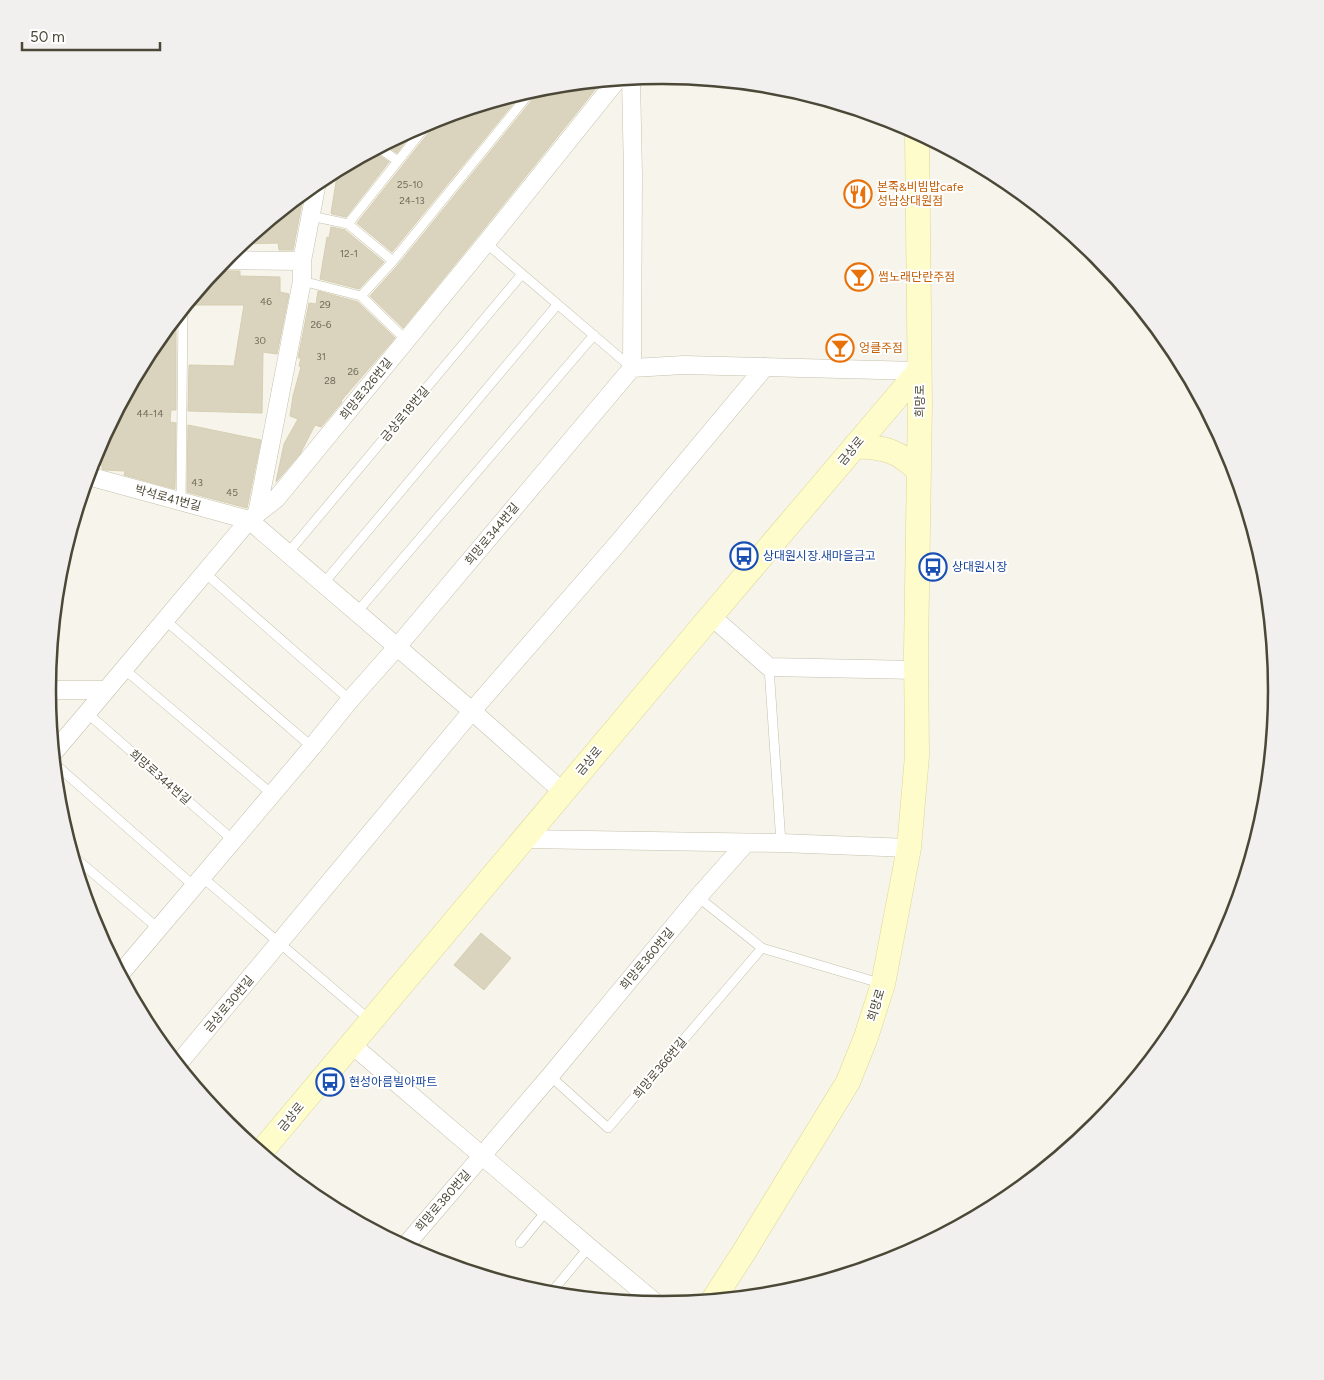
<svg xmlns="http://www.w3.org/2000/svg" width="1324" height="1380" viewBox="0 0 1324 1380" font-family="Figtree,'Noto Sans KR',sans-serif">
	<rect width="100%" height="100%" fill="#f7f5eb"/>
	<path fill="#dad4be" stroke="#d5ceb1" d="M 602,81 L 478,236 L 403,328 L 370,296 L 398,265 L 537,94 L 538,89 Z
		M 521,94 L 392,252 L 357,223 L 434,126 L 435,120 Z
		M 416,128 L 397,153 L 385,145 L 395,140 Z
		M 373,151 L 389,162 L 346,217 L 332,214 L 331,213 L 338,170 Z
		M 291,203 L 302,203 L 293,250 L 279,250 L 278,243 L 241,244 Z
		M 331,227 L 345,230 L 384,262 L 359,289 L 320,279 L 327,237 L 329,238 Z
		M 217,268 L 224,271 L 240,271 L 240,276 L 280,277 L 280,292 L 289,294 L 277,354 L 263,352 L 262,413 L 188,411 L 189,365 L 234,366 L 244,305 L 187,305 Z
		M 318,291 L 358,302 L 395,338 L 341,401 L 342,402 L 321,427 L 315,425 L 300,454 L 276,482 L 284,444 L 298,419 L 290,416 L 293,396 L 301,367 L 299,366 L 301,358 L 298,358 L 309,303 L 316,304 Z
		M 176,319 L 176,410 L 171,410 L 170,422 L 176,423 L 175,489 L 124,475 L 125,471 L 105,470 L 102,469 L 102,465 L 91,465 L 94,455 L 151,348 Z
		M 188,425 L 261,440 L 247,508 L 187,492 Z
		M 481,933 L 511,958 L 484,990 L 454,965 Z"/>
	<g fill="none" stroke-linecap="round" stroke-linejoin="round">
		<g stroke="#c4c0ac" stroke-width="10">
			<path id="lane" d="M 379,148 L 398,161
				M 311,216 L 348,224 L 393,261
				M 348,224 L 429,122
				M 486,243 L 632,368
				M 302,281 L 361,296 L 406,340
				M 361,296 L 393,261 L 532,90
				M 181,501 L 183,309
				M 288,553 L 522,274
				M 205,573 L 350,700
				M 323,584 L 557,305
				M 357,612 L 594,335
				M 165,620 L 312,747
				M 769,667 L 781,843
				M 124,669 L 272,794
				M 87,713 L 233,840
				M 55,764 L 194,886
				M 74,857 L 159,929
				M 202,877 L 371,1021
				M 698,897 L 762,948 L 883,984
				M 550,1076 L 608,1128 L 762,948
				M 520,1243 L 547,1210
				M 551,1293 L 589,1247"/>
		</g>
		<g stroke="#c4c0ac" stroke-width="19">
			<path id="street" d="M 224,260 L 302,261
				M 632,368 L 684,365 L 919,371
				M 88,476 L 249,520 L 472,711 L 563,792
				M 257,514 L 302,281 L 302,261 L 317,182
				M 711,616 L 769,667 L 916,670
				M 48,690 L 106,690
				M 54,752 L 87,713 L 249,520 L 276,499 L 486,243 L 617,80
				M 523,839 L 781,843 L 909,848
				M 120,974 L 312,747 L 350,700 L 397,647 L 632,368 L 633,175 L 631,79
				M 351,1044 L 589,1247 L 657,1304
				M 178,1064 L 472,711 L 618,543 L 765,367
				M 405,1246 L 550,1076 L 698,897 L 746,843"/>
		</g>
		<g stroke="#dbd696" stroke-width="25">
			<path id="secondary" d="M 855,446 C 885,448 896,449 919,471
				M 261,1152 L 711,616 L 919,371
				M 713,1300 L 744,1252 L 848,1082 L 866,1037 L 883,984 L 909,848 L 917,756 L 916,653 L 920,403 L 917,133"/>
		</g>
		<use href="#lane" stroke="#fff" stroke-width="9"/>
		<use href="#street" stroke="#fff" stroke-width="18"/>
		<use href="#secondary" stroke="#fffccc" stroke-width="24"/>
	</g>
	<defs>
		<g id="restaurant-ring" transform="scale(1.4375)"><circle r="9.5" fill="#fff" stroke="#e8710a" stroke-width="1.5"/><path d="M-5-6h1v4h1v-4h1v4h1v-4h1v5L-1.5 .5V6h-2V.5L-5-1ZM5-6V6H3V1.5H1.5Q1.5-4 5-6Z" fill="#e8710a"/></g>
		<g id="bar-ring" transform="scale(1.4375)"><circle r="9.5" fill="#fff" stroke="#e8710a" stroke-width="1.5"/><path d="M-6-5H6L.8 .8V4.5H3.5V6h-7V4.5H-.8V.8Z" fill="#e8710a"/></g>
		<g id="bus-ring" transform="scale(1.4375)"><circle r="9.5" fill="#fff" stroke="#1a4fb4" stroke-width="1.5"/><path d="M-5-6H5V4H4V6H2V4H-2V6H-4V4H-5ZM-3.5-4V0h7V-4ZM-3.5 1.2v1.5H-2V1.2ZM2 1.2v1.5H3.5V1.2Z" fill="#1a4fb4"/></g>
	</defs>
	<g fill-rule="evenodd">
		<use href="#restaurant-ring" x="858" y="194"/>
		<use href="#bar-ring" x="859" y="277"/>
		<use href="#bar-ring" x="840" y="348"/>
		<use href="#bus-ring" x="744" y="556"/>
		<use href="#bus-ring" x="933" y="567"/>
		<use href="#bus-ring" x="330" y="1082"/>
	</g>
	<g text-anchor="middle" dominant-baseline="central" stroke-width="4" stroke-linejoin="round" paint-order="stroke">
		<g font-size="10" fill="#706b59">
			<text x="410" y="184">25-10</text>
			<text x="412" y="200">24-13</text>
			<text x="349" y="253">12-1</text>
			<text x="266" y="301">46</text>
			<text x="325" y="304">29</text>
			<text x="321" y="324">26-6</text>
			<text x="260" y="340">30</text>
			<text x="321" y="356">31</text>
			<text x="353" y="371">26</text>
			<text x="330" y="380">28</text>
			<text x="150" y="413">44-14</text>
			<text x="197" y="482">43</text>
			<text x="232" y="492">45</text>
		</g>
		<g font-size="12" fill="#c56008" stroke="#fff" text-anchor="start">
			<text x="877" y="187">본죽&amp;비빔밥cafe<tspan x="877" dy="14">성남상대원점</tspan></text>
			<text x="878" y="277">썸노래단란주점</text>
			<text x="859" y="348">엉클주점</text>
		</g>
		<g font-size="12" fill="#4c4837" stroke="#fff">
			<text transform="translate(366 389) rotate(-51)">희망로326번길</text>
			<text transform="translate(920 401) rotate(-90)">희망로</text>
			<text transform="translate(405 414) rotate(-50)">금상로18번길</text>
			<text transform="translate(851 451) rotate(-50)">금상로</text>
			<text transform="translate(168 498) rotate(15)">박석로41번길</text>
			<text transform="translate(492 534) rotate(-50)">희망로344번길</text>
			<text transform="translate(589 761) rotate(-50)">금상로</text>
			<text transform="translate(160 777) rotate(41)">희망로344번길</text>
			<text transform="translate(647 959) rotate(-50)">희망로360번길</text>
			<text transform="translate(229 1004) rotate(-50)">금상로30번길</text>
			<text transform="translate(876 1005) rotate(-73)">희망로</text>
			<text transform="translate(660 1068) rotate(-50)">희망로366번길</text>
			<text transform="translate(291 1117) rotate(-50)">금상로</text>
			<text transform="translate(443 1201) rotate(-49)">희망로380번길</text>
		</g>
		<g font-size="12" fill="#164399" stroke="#fff" text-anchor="start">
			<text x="763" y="556">상대원시장.새마을금고</text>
			<text x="952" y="567">상대원시장</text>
			<text x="349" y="1082">현성아름빌아파트</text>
		</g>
	</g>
	<path d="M0 0H1324V1380H0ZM56 690a606 606 0 1 1 1212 0a606 606 0 1 1-1212 0Z" fill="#f1f0ef" fill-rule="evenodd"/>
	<path fill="none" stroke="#4c4837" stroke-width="2.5" d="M56 690a606 606 0 1 1 1212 0a606 606 0 1 1-1212 0Z"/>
	<path d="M22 42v8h138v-8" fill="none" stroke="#4c4837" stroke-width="2.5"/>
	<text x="30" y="42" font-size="15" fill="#4c4837" stroke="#ffffff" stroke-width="4" paint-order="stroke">50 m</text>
</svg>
